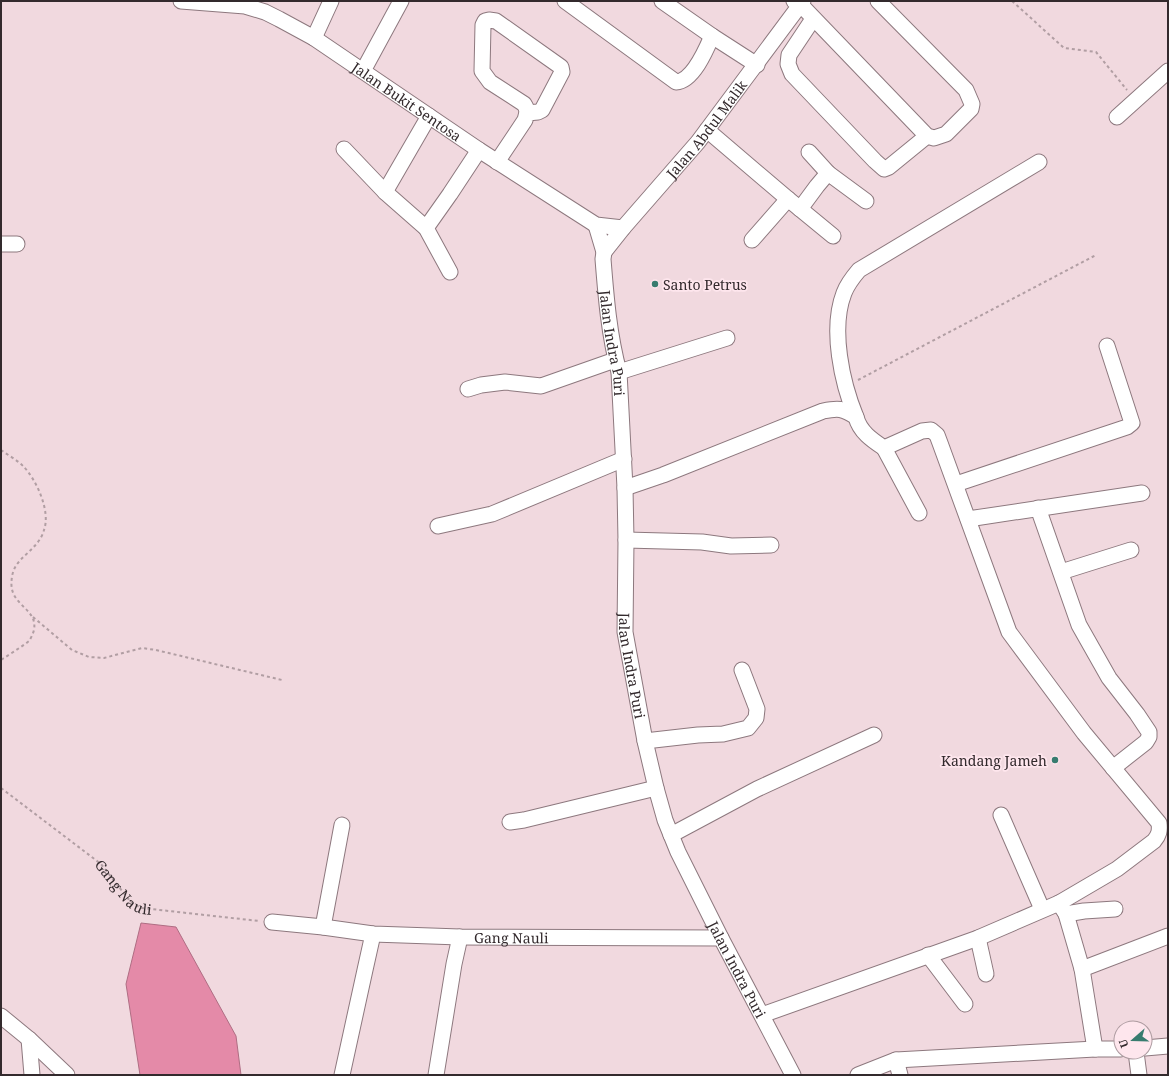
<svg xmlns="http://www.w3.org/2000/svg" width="1169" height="1076" viewBox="0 0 1169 1076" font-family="'Noto Serif',serif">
	<rect width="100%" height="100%" fill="#f1d9df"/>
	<path fill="#e48aa8" stroke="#af6d83" d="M 141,923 L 176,927 L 236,1036 L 241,1075 L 140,1075 L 126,984 Z"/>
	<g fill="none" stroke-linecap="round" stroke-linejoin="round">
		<g stroke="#8d787e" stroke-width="17">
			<g id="minor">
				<path id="s2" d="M 181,1 L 245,6 L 265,12 L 279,19 L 314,38 L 479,150 L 596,225 L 623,228"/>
				<path d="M 565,1 L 676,82 C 693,81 706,50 712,36"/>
				<path d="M 662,1 L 712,36 L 757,65"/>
				<path d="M 794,1 L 801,5 L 927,136 L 934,138 L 946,134 L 971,109 L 972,104 L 966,90 L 878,1"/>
				<path d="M 813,19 L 789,55 L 788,64 L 792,74 L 875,161 L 884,169 L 889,167 L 927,136"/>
				<path d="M 314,38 L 331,1"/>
				<path d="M 363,71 L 401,1"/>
				<path d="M 1117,117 L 1168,71"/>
				<path d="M 707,130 L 788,199 L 833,236"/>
				<path d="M 344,149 L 385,192 L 426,228 L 450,272"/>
				<path d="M 809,152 L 828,173"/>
				<path d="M 497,162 L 525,120 C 527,113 528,110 524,104 L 490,82 L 482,71 L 483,25 L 485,21 L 489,20 L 496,21 L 561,67 L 562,72 L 542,110 L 538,112 L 527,113"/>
				<path d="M 385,192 L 429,116"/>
				<path d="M 800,209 L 817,186 L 828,173 L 866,201"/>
				<path id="s3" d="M 596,225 L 604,252 L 603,259 C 606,297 609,335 619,372 L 625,488 L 626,540 L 625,632 L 645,741 L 656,788 L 665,820 L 678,852 L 721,938 L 793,1075"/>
				<path d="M 426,228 L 450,194 L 479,150"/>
				<path d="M 752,240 L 788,199"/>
				<path d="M 1,244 L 17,244"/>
				<path id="s4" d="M 604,252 L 623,228 L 698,142 L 803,1"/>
				<path d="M 619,372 L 727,338"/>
				<path d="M 468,389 L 481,385 L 505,382 L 541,386 L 615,360"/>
				<path d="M 856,417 C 842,383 830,329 844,293 C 847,285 853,277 859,270 L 1039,162"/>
				<path d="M 884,448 L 919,513"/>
				<path d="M 956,484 L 1127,427 L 1132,423 L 1107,346"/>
				<path d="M 625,488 L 663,475 L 823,411 C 838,408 843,408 856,417 C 860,432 872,440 884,448 L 922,431 L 931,430 L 937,435 L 940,443 L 1009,632 L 1084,733 L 1159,823 C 1160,831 1159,835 1154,841 L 1117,869 L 1059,903 L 978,938 L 762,1015"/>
				<path d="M 1038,508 L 1079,625 L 1109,678 L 1137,714 L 1149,732 L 1149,737 L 1146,742 L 1113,768"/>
				<path d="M 968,519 L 1142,493"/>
				<path d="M 438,526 L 492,514 L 624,459"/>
				<path d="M 626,540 L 702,542 L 731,546 L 771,545"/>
				<path d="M 1061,572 L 1131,550"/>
				<path d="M 645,741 L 698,735 L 723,734 L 748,728 L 756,718 L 757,709 L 742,670"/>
				<path d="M 1001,815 L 1042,909"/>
				<path d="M 510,822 L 524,820 L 656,788"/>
				<path d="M 671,835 L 757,789 L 874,735"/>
				<path d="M 1059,903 L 1066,914 L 1082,969 L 1095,1049"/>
				<path d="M 1066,914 L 1084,911 L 1115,909"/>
				<path id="s5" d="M 272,922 L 323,927 L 373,934 L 460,937 L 721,938"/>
				<path d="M 323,927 L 342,825"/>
				<path d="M 978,938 L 986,974"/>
				<path d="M 928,955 L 965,1004"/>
				<path d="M 1082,969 L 1168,936"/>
				<path d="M 1,1016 L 29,1039 L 67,1075"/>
				<path d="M 29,1039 L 32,1075"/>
				<path d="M 1145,1048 L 1168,1046"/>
				<path d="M 1136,1052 L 1139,1075"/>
				<path d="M 896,1060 L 900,1075"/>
				<path d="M 342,1075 L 365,970 L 373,934"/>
				<path d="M 436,1075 L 454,964 L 460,937"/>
				<path d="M 858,1075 L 896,1060 L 1095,1049 L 1121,1049"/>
			</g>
		</g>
		<g stroke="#b19ea3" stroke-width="2" stroke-dasharray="3 3" stroke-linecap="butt">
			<path d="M 1012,1 L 1064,48 L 1096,52 L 1127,90"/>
			<path d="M 858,380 L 1096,255"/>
			<path d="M 1,450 C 8,455 17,460 23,466 C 36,479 51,511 44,530 C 43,534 40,540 37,543 C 28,555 14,561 12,577 C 11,583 11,589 14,595 C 21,608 37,613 34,630 C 33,634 31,638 29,641 C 20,648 10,654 1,660"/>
			<path d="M 33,617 L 72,650 L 89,657 L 104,658 L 142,648 L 156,650 L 282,680"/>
			<path id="s1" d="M 1,788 L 101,864 L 130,901 L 135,905 L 142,908 L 259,921"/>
		</g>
		<use href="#minor" stroke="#fff" stroke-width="15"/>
	</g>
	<g fill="#387c6f" stroke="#fee6ed" stroke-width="1.5">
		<circle cx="655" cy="284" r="4"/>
		<circle cx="1055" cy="760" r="4"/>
	</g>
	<g text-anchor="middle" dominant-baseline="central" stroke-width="3.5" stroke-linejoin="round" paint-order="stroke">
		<g font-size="14" fill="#332a2d" stroke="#fee6ed">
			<text stroke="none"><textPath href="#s2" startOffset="253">Jalan Bukit Sentosa</textPath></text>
			<text stroke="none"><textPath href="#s4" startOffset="160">Jalan Abdul Malik</textPath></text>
			<text stroke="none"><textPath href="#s3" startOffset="120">Jalan Indra Puri</textPath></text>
			<text stroke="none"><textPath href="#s3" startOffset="444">Jalan Indra Puri</textPath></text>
			<text stroke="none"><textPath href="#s1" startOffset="159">Gang Nauli</textPath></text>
			<text stroke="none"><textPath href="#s5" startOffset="240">Gang Nauli</textPath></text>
			<text stroke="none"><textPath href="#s3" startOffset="768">Jalan Indra Puri</textPath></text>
		</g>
		<g font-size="14" fill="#332a2d" stroke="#fee6ed" text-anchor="start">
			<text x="663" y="284">Santo Petrus</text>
			<text x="1047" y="760" text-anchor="end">Kandang Jameh</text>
		</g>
	</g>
	<rect width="1169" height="1076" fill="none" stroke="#332a2d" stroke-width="4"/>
	<g transform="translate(1133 1040) rotate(250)"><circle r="19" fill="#fee6ed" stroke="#ad9ba0"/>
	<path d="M0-3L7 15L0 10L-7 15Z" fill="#387c6f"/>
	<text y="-6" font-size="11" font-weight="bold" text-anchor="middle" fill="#332a2d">U</text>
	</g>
</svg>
